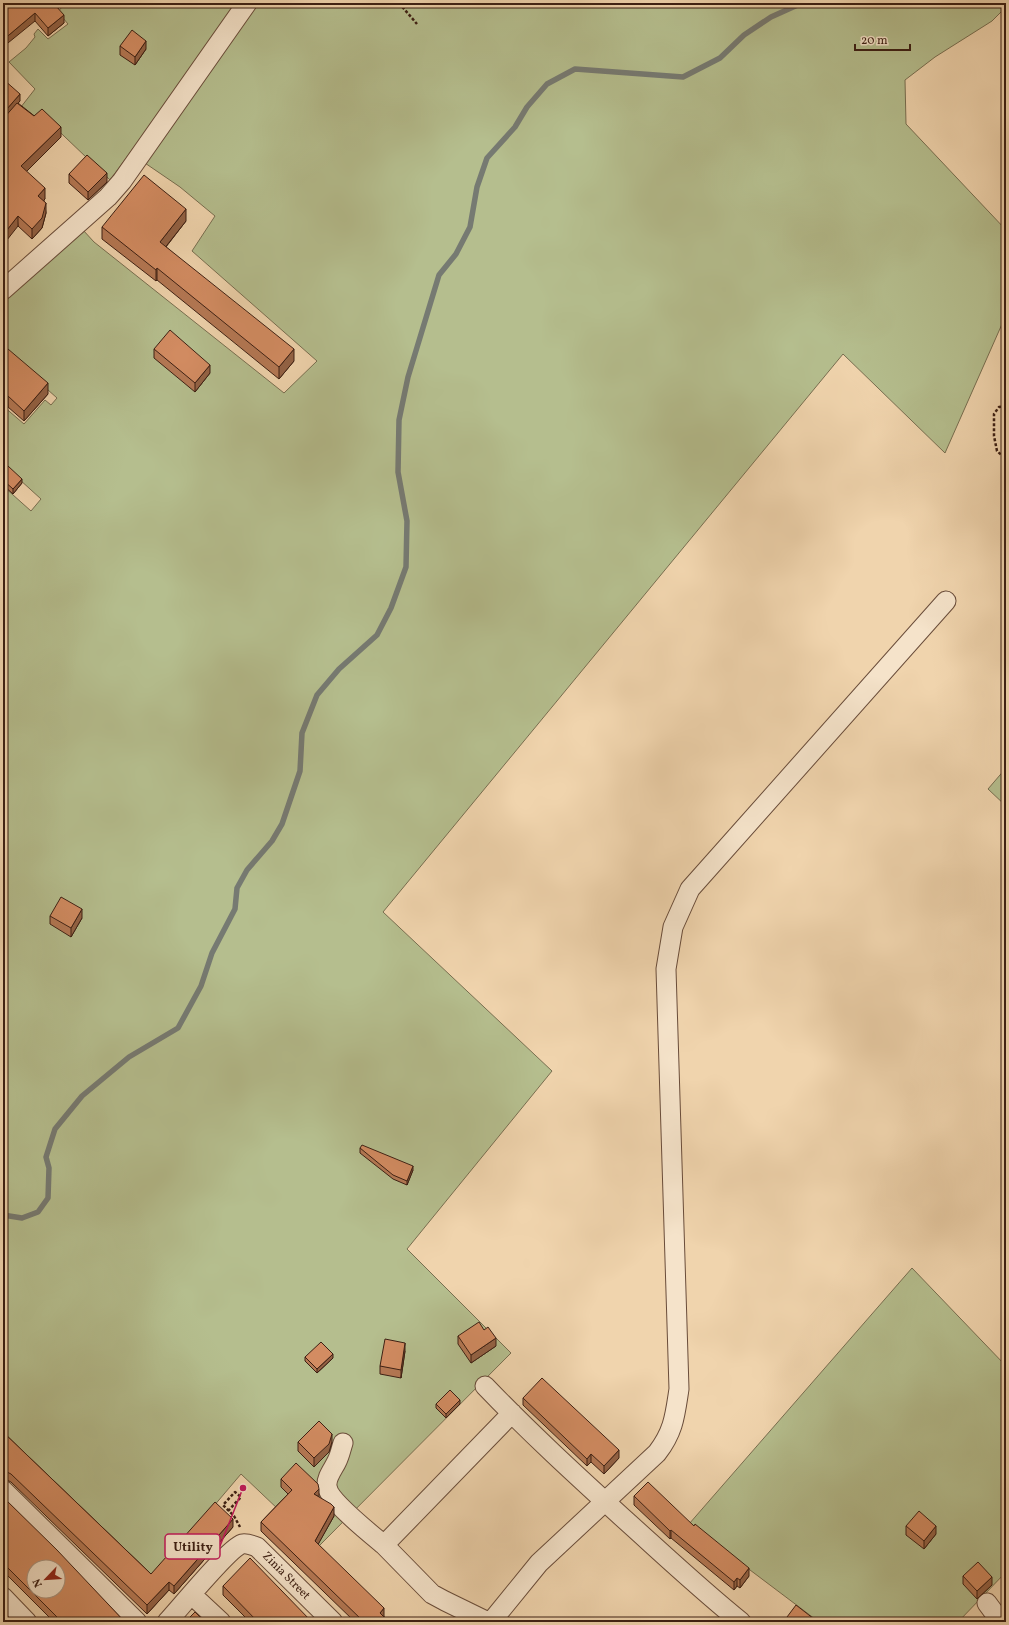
<svg xmlns="http://www.w3.org/2000/svg" width="1009" height="1625" viewBox="0 0 1009 1625" font-family="Vollkorn,serif">
	<rect width="100%" height="100%" fill="#f0d4ad"/>
	<filter id="stains"><feTurbulence type="fractalNoise" baseFrequency=".005" numOctaves="4"/><feColorMatrix values="0 0 0 0 .2 0 0 0 0 .09 0 0 0 0 .02 0 0 0 .5 -.17"/></filter>
	<radialGradient id="worn" r=".72"><stop offset=".6" stop-color="#630" stop-opacity="0"/><stop offset="1" stop-color="#630" stop-opacity=".3"/></radialGradient>
	<path fill="#b5be8e" stroke="#786e50" d="M 65,3 L 240,3 L 110,180 L 42,115 L 24,134 L 10,121 L 35,89 L 9,62 L 26,48 L 35,37 L 34,34 L 38,29 L 48,39 L 68,24 L 58,12 Z
		M 255,3 L 1006,3 L 1006,7 L 992,21 L 935,57 L 905,80 L 906,124 L 1006,230 L 1006,315 L 945,453 L 843,354 L 383,912 L 552,1071 L 407,1249 L 511,1353 L 318,1547 L 241,1474 L 151,1580 L 3,1436 L 3,486 L 31,511 L 41,499 L 8,469 L 3,474 L 3,406 L 24,424 L 45,400 L 51,405 L 57,398 L 9,355 L 3,362 L 3,300 L 83,230 L 94,242 L 284,393 L 317,361 L 192,251 L 215,216 L 180,187 L 142,161 Z
		M 1006,768 L 1006,806 L 988,789 Z
		M 912,1268 L 1006,1366 L 1006,1572 L 958,1622 L 819,1622 L 689,1524 Z"/>
	<g fill="none" stroke-linecap="round" stroke-linejoin="round">
		<path stroke="#767a72" stroke-width="5.5" d="M 3,1215 L 22,1218 L 38,1212 L 48,1198 L 49,1168 L 46,1157 L 55,1129 L 82,1096 L 129,1057 L 178,1028 L 201,986 L 212,953 L 235,909 L 237,888 L 247,870 L 272,841 L 282,824 L 300,771 L 302,733 L 317,695 L 339,669 L 377,635 L 391,608 L 406,567 L 407,521 L 398,472 L 399,420 L 408,377 L 439,275 L 456,254 L 470,227 L 477,187 L 487,158 L 515,127 L 527,107 L 547,84 L 575,69 L 683,77 L 720,58 L 744,35 L 771,17 L 802,3"/>
		<g stroke="#694c3a" stroke-width="21">
			<path id="minor" d="M 3,290 L 108,197 L 122,181 L 247,3
				M 485,1386 C 529,1432 576,1475 623,1518 C 662,1553 700,1589 741,1622
				M 343,1443 C 341,1449 340,1455 337,1461 C 334,1468 326,1477 327,1486 C 328,1500 372,1535 384,1545 L 512,1413
				M 3,1490 L 137,1622
				M 384,1545 L 432,1594 L 445,1601 L 488,1622
				M 192,1595 L 221,1622
				M 3,1597 L 27,1622
				M 987,1603 L 1001,1622
				M 167,1622 C 180,1608 229,1548 242,1544 C 247,1543 252,1545 257,1547 L 333,1622
				M 491,1622 L 539,1563 L 657,1453 C 674,1431 675,1415 679,1389 L 666,969 L 673,927 L 690,889 L 946,601"/>
		</g>
		<path stroke="#3c1f13" stroke-width="2.5" stroke-dasharray="3 2" stroke-linecap="butt" d="M 399,3 L 417,24
			M 1006,406 L 999,407 L 994,414 L 994,436 L 997,451 L 1006,459
			M 228,1511 L 241,1497 L 235,1492 L 223,1505 L 234,1516 L 240,1527"/>
		<use href="#minor" stroke="#f5e3ca" stroke-width="19"/>
	</g>
	<path fill="#b57854" stroke="#3c1f13" d="M 3,3 L 63,3 L 58,9 L 64,23 L 48,36 L 35,21 Z
		M 120,46 L 146,49 L 135,65 L 120,55 Z
		M 3,79 L 20,101 L 18,103 L 61,137 L 26,171 L 45,199 L 44,200 L 46,213 L 42,228 L 32,239 L 18,226 L 5,117 L 3,115 Z
		M 69,174 L 107,182 L 88,200 L 69,183 Z
		M 186,221 L 166,247 L 294,361 L 279,379 L 157,280 L 156,281 L 102,239 L 102,227 Z
		M 154,349 L 210,373 L 195,392 L 154,358 Z
		M 3,355 L 48,394 L 24,421 L 8,407 Z
		M 3,472 L 22,483 L 13,494 L 3,485 Z
		M 50,916 L 82,918 L 71,937 L 50,924 Z
		M 360,1148 L 413,1170 L 407,1185 L 393,1179 L 360,1153 Z
		M 458,1336 L 496,1346 L 471,1363 L 458,1344 Z
		M 405,1351 L 401,1378 L 380,1374 L 380,1366 Z
		M 305,1357 L 333,1358 L 317,1373 L 305,1361 Z
		M 523,1398 L 619,1458 L 604,1474 L 591,1462 L 587,1466 L 523,1405 Z
		M 436,1404 L 460,1404 L 446,1418 L 436,1408 Z
		M 3,1432 L 151,1574 L 233,1527 L 174,1594 L 169,1590 L 147,1614 L 11,1482 L 5,1479 L 3,1479 Z
		M 298,1442 L 332,1442 L 329,1452 L 314,1467 L 298,1451 Z
		M 281,1479 L 319,1497 L 334,1516 L 318,1544 L 389,1622 L 355,1622 L 261,1531 L 261,1522 L 288,1494 L 281,1487 Z
		M 634,1496 L 694,1526 L 749,1576 L 740,1588 L 737,1586 L 734,1590 L 671,1538 L 670,1539 L 634,1505 Z
		M 3,1497 L 125,1622 L 54,1622 L 3,1571 Z
		M 906,1526 L 936,1534 L 924,1549 L 906,1535 Z
		M 963,1576 L 992,1585 L 977,1599 L 963,1584 Z
		M 223,1586 L 312,1622 L 250,1622 L 223,1595 Z"/>
	<path fill="#946245" stroke="#3c1f13" d="M 57,3 L 63,3 L 55,13 L 55,5 Z
		M 35,13 L 35,21 L 3,47 L 3,40 Z
		M 64,15 L 64,23 L 48,36 L 48,28 Z
		M 146,41 L 146,49 L 135,65 L 135,57 Z
		M 20,94 L 20,101 L 6,117 L 6,110 Z
		M 61,127 L 61,137 L 21,177 L 21,166 Z
		M 107,173 L 107,182 L 88,200 L 88,192 Z
		M 45,188 L 45,199 L 38,206 L 38,196 Z
		M 46,203 L 46,213 L 42,228 L 32,239 L 32,229 Z
		M 186,209 L 186,221 L 160,254 L 160,242 Z
		M 18,216 L 18,226 L 3,245 L 3,235 Z
		M 157,268 L 157,280 L 156,281 L 156,270 Z
		M 294,349 L 294,361 L 279,379 L 279,367 Z
		M 210,365 L 210,373 L 195,392 L 195,383 Z
		M 48,383 L 48,394 L 24,421 L 24,411 Z
		M 8,396 L 8,407 L 3,413 L 3,402 Z
		M 22,479 L 22,483 L 13,494 L 13,489 Z
		M 82,909 L 82,918 L 71,937 L 71,928 Z
		M 413,1166 L 413,1170 L 407,1185 L 407,1181 Z
		M 496,1338 L 496,1346 L 471,1363 L 471,1355 Z
		M 405,1343 L 405,1351 L 401,1378 L 401,1370 Z
		M 333,1354 L 333,1358 L 317,1373 L 317,1369 Z
		M 460,1400 L 460,1404 L 446,1418 L 446,1414 Z
		M 332,1434 L 332,1442 L 329,1452 L 314,1467 L 314,1458 Z
		M 619,1450 L 619,1458 L 604,1474 L 604,1466 Z
		M 591,1454 L 591,1462 L 587,1466 L 587,1459 Z
		M 319,1489 L 319,1497 L 314,1494 Z
		M 334,1507 L 334,1516 L 315,1550 L 315,1541 Z
		M 233,1519 L 233,1527 L 174,1594 L 174,1586 Z
		M 936,1526 L 936,1534 L 924,1549 L 924,1541 Z
		M 671,1530 L 671,1538 L 670,1539 L 670,1531 Z
		M 749,1568 L 749,1576 L 740,1588 L 740,1580 Z
		M 992,1577 L 992,1585 L 977,1599 L 977,1591 Z
		M 737,1578 L 737,1586 L 734,1590 L 734,1582 Z
		M 169,1582 L 169,1590 L 147,1614 L 147,1605 Z
		M 384,1608 L 384,1617 L 380,1622 L 380,1613 Z"/>
	<path fill="#d38c62" stroke="#3c1f13" fill-rule="evenodd" d="M 3,3 L 57,3 L 55,5 L 64,15 L 48,28 L 35,13 L 3,40 Z
		M 132,30 L 146,41 L 135,57 L 120,46 Z
		M 3,79 L 20,94 L 6,110 L 3,107 Z
		M 17,103 L 34,116 L 42,109 L 61,127 L 21,166 L 45,188 L 38,196 L 46,203 L 42,218 L 32,229 L 18,216 L 3,235 L 3,119 Z
		M 87,155 L 107,173 L 88,192 L 69,174 Z
		M 144,175 L 186,209 L 160,242 L 294,349 L 279,367 L 157,268 L 156,270 L 102,227 Z
		M 170,330 L 210,365 L 195,383 L 154,349 Z
		M 8,349 L 48,383 L 24,411 L 8,396 L 3,402 L 3,355 Z
		M 8,466 L 22,479 L 13,489 L 3,480 L 3,472 Z
		M 61,897 L 82,909 L 71,928 L 50,916 Z
		M 362,1145 L 413,1166 L 407,1181 L 393,1175 L 360,1148 Z
		M 479,1322 L 484,1330 L 488,1327 L 496,1338 L 471,1355 L 458,1336 Z
		M 385,1339 L 405,1343 L 401,1370 L 380,1366 Z
		M 321,1342 L 333,1354 L 317,1369 L 305,1357 Z
		M 542,1378 L 619,1450 L 604,1466 L 591,1454 L 587,1459 L 523,1398 Z
		M 450,1390 L 460,1400 L 446,1414 L 436,1404 Z
		M 319,1421 L 332,1434 L 329,1444 L 314,1458 L 298,1442 Z
		M 3,1432 L 151,1574 L 215,1502 L 233,1519 L 174,1586 L 169,1582 L 147,1605 L 11,1474 L 5,1471 L 3,1471 Z
		M 296,1463 L 318,1484 L 319,1489 L 314,1494 L 331,1504 L 334,1507 L 315,1541 L 384,1608 L 380,1613 L 389,1622 L 364,1622 L 261,1522 L 292,1490 L 281,1479 Z
		M 648,1482 L 694,1526 L 695,1524 L 749,1568 L 740,1580 L 737,1578 L 734,1582 L 671,1530 L 670,1531 L 634,1496 Z
		M 3,1497 L 57,1550 L 125,1622 L 62,1622 L 3,1563 ZM 34,1567 L 58,1567 L 58,1591 L 34,1591 Z
		M 919,1511 L 936,1526 L 924,1541 L 906,1526 Z
		M 250,1558 L 312,1622 L 258,1622 L 223,1586 Z
		M 978,1562 L 992,1577 L 977,1591 L 963,1576 Z
		M 796,1605 L 814,1619 L 812,1622 L 785,1622 L 784,1621 Z
		M 3,1612 L 13,1622 L 3,1622 Z
		M 195,1612 L 205,1622 L 185,1622 Z"/>
	<g text-anchor="middle" dominant-baseline="central" stroke-width="4" stroke-linejoin="round" paint-order="stroke">
		<g font-size="12" fill="#3c1f13" stroke="#f5e3ca">
			<text transform="translate(286 1576) rotate(45)">Zinia Street</text>
		</g>
	</g>
	<path fill="none" stroke="#c2185b" stroke-width="1.5" d="M243 1488L220 1546"/>
	<circle fill="#c2185b" stroke="#f5e3ca" stroke-width="1.5" cx="243" cy="1488" r="4"/>
	<rect fill="#f5e3ca" stroke="#c2185b" stroke-width="1.5" x="165" y="1534" width="55" height="25" rx="4"/>
	<g font-size="13" text-anchor="middle" font-weight="bold" fill="#3c1f13">
		<text x="193" y="1551">Utility</text>
	</g>
	<rect width="1009" height="1625" fill="none" stroke="#f0d4ad" stroke-width="16"/>
	<rect x="4" y="4" width="1001" height="1617" fill="none" stroke="#3c1f13" stroke-width="2"/>
	<rect x="8" y="8" width="993" height="1609" fill="none" stroke="#3c1f13"/>
	<g transform="translate(46 1579) rotate(245)"><circle r="19" fill="#f5e3ca" stroke="#ab9581"/>
	<path d="M0-3L7 15L0 10L-7 15Z" fill="#8f2418"/>
	<text y="-6" font-size="11" font-weight="bold" text-anchor="middle" fill="#3c1f13">N</text>
	</g>
	<path d="M855 44v6h55v-6" fill="none" stroke="#3c1f13" stroke-width="2"/>
	<text x="861" y="44" font-size="12" fill="#3c1f13" stroke="#f5e3ca" stroke-width="3" paint-order="stroke">20 m</text>
	<rect width="100%" height="100%" filter="url(#stains)"/>
	<rect width="100%" height="100%" fill="url(#worn)"/>
</svg>
